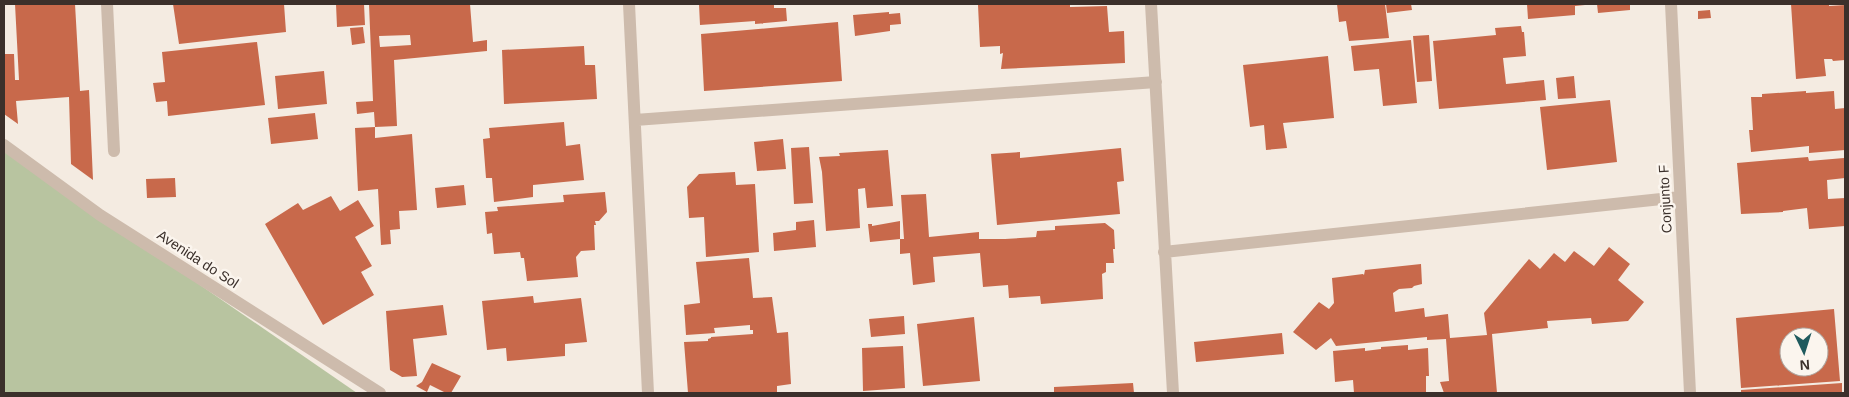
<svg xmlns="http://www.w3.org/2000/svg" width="1849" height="397" viewBox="0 0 1849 397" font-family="Helvetica,sans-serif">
	<rect width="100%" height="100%" fill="#f4ebe1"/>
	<path fill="#b8c4a0" d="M 4,150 L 357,393 L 4,393 Z"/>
	<path fill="#c8694b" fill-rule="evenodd" d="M 15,4 L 75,4 L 80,91 L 89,90 L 93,180 L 71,164 L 69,97 L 16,101 L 18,124 L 4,114 L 4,54 L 14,54 L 15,80 L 19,80 Z
		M 173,4 L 284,4 L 286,32 L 179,44 Z
		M 336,4 L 364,4 L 365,25 L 337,27 Z
		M 369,4 L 470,4 L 473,42 L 487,40 L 487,51 L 394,60 L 397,126 L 375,127 L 375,138 L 412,134 L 417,210 L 399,211 L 400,229 L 390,230 L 391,244 L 381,245 L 378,189 L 358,191 L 355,128 L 375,127 L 374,112 L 357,114 L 356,102 L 373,101 ZM 410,35 L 411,45 L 380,47 L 379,36 Z
		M 699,4 L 774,4 L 774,8 L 786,8 L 787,21 L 755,24 L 755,21 L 700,25 Z
		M 1000,4 L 1070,4 L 1070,7 L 1107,6 L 1109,32 L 1124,31 L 1125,63 L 1001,69 L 1003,53 L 1000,54 L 1000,46 L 980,47 L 978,5 Z
		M 1337,4 L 1385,4 L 1389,38 L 1349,41 L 1346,21 L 1339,22 Z
		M 1386,4 L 1411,4 L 1412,10 L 1387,13 Z
		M 1527,4 L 1585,4 L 1585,5 L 1575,6 L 1575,15 L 1528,19 Z
		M 1597,4 L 1630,4 L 1630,10 L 1598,13 Z
		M 1791,4 L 1829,4 L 1829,6 L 1845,5 L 1845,60 L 1833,61 L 1832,59 L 1824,59 L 1826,76 L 1796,79 Z
		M 1710,10 L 1711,18 L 1698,19 L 1698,11 Z
		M 889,12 L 889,14 L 900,13 L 901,24 L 890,25 L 890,31 L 855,36 L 853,15 Z
		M 838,22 L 842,81 L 704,91 L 701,34 Z
		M 1521,26 L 1522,32 L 1524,32 L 1526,56 L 1503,58 L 1506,84 L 1544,80 L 1546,100 L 1439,109 L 1433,41 L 1496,35 L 1495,28 Z
		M 363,27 L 365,43 L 352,45 L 350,28 Z
		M 1429,35 L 1432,81 L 1417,82 L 1413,36 Z
		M 1411,40 L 1417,103 L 1383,106 L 1379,69 L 1354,71 L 1351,46 Z
		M 257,42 L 265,105 L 168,116 L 167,101 L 156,102 L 153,83 L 165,82 L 162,52 Z
		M 584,46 L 585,65 L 595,65 L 597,99 L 504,104 L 502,50 Z
		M 1328,56 L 1334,118 L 1283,123 L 1287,148 L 1266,150 L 1264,125 L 1250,127 L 1243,65 Z
		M 324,71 L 327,104 L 278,109 L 275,76 Z
		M 1574,76 L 1576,98 L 1558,99 L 1556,78 Z
		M 1806,91 L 1806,93 L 1834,91 L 1835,109 L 1845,108 L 1845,150 L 1809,153 L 1809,146 L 1751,152 L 1749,130 L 1753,130 L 1751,97 L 1762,97 L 1762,94 Z
		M 1610,100 L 1617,162 L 1547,170 L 1540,107 Z
		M 315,113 L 318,139 L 271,144 L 268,118 Z
		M 564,122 L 566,146 L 580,144 L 584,180 L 533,185 L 533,197 L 494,202 L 492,178 L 486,178 L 483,139 L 490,138 L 489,128 Z
		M 783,139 L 786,169 L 757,171 L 754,142 Z
		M 809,147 L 813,203 L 794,204 L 791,148 Z
		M 1121,148 L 1124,181 L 1117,182 L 1120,214 L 997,225 L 991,154 L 1020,152 L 1020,158 Z
		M 888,150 L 893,206 L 867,208 L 865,188 L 858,189 L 860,228 L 826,231 L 822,172 L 819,157 L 840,156 L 839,153 Z
		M 1808,157 L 1809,161 L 1844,158 L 1845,178 L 1827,180 L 1828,199 L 1845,198 L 1845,226 L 1809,229 L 1807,208 L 1783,211 L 1783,212 L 1741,214 L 1737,163 Z
		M 735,172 L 736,185 L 755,184 L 759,252 L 706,257 L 704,217 L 689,218 L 687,187 L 699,174 Z
		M 175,178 L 176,197 L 147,198 L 146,179 Z
		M 464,185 L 466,205 L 437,208 L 435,188 Z
		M 605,192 L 607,212 L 599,221 L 595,221 L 596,225 L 594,225 L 595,250 L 581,251 L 576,257 L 578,277 L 527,281 L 524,258 L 521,258 L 520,252 L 494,254 L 492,233 L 487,234 L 485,212 L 498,211 L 497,207 L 564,202 L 563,195 Z
		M 926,194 L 929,237 L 979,232 L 979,239 L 1005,239 L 1036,237 L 1037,231 L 1055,230 L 1055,226 L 1105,223 L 1114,230 L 1115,249 L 1113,249 L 1114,263 L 1106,263 L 1106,272 L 1102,274 L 1103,299 L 1041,304 L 1040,296 L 1009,298 L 1008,285 L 983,287 L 980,253 L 933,257 L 935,282 L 913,285 L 910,253 L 900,254 L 900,239 L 870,242 L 868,224 L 872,224 L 872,226 L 900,221 L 900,239 L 904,239 L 901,195 Z
		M 331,196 L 340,211 L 358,200 L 374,226 L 355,237 L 372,266 L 361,272 L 374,295 L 323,325 L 265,224 L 298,203 L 303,210 Z
		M 814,220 L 816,247 L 774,251 L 773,233 L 796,230 L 796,222 Z
		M 1609,247 L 1630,264 L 1618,280 L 1644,302 L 1628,321 L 1592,324 L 1591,318 L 1547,321 L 1548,328 L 1492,334 L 1497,393 L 1444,393 L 1440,382 L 1449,381 L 1446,339 L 1427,340 L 1427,337 L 1336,346 L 1331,338 L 1316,350 L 1293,332 L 1319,302 L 1329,309 L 1334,303 L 1332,278 L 1363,274 L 1364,275 L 1365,270 L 1421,264 L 1422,284 L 1414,286 L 1412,288 L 1399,289 L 1393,293 L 1395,312 L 1424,308 L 1425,317 L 1448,314 L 1450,338 L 1487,335 L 1484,313 L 1529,259 L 1540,269 L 1554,253 L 1565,262 L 1574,251 L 1594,266 Z
		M 749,258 L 753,298 L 772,297 L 777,333 L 788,332 L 791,384 L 777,386 L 777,393 L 688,393 L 684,342 L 708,341 L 708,339 L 711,338 L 711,337 L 753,334 L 753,330 L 750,330 L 750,325 L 714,328 L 715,333 L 686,335 L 684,305 L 700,303 L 696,262 Z
		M 533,296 L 534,303 L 581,298 L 587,342 L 565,344 L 565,356 L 507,361 L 506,348 L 487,350 L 482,301 Z
		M 443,305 L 447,335 L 413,339 L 417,376 L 402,377 L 390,370 L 386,311 Z
		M 1834,309 L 1840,381 L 1741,388 L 1736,318 ZM 1789,337 L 1819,337 L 1819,367 L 1789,367 Z
		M 904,316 L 905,334 L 871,337 L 869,319 Z
		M 974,317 L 980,381 L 923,386 L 917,324 Z
		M 1282,333 L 1284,354 L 1196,362 L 1194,342 Z
		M 1408,345 L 1408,350 L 1428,348 L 1429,376 L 1426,376 L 1426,393 L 1354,393 L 1353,380 L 1335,382 L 1333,351 L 1365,348 L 1365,351 L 1381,349 L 1381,347 Z
		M 903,346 L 905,388 L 863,391 L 862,348 Z
		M 432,363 L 461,376 L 451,393 L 446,393 L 430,385 L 427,392 L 416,386 L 422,382 Z
		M 1133,383 L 1134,393 L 1054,393 L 1054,387 Z
		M 1842,383 L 1842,393 L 1741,393 L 1741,390 Z"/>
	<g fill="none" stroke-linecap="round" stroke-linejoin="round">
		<path stroke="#cdbbac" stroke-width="12" d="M 107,4 L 114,151
			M 629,4 L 648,393
			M 1151,4 L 1173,393
			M 1671,4 L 1690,393
			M 635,120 L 1156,82
			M 4,145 L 100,215 L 380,393
			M 1164,252 L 1680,197"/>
	</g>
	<g text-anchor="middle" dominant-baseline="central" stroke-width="5" stroke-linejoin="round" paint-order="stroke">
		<g font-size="14" fill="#3b302b" stroke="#fbf5ee">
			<text transform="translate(1665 199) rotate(-93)">Conjunto F</text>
			<text transform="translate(198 259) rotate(33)">Avenida do Sol</text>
		</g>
	</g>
	<rect width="1849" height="397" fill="none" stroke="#3b302b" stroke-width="10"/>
	<g transform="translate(1804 352) rotate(176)"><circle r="24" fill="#fbf5ee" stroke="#aea6a0"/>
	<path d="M0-4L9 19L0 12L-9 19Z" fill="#1f5a5e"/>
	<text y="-8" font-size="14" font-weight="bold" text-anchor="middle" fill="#3b302b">N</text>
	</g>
</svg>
